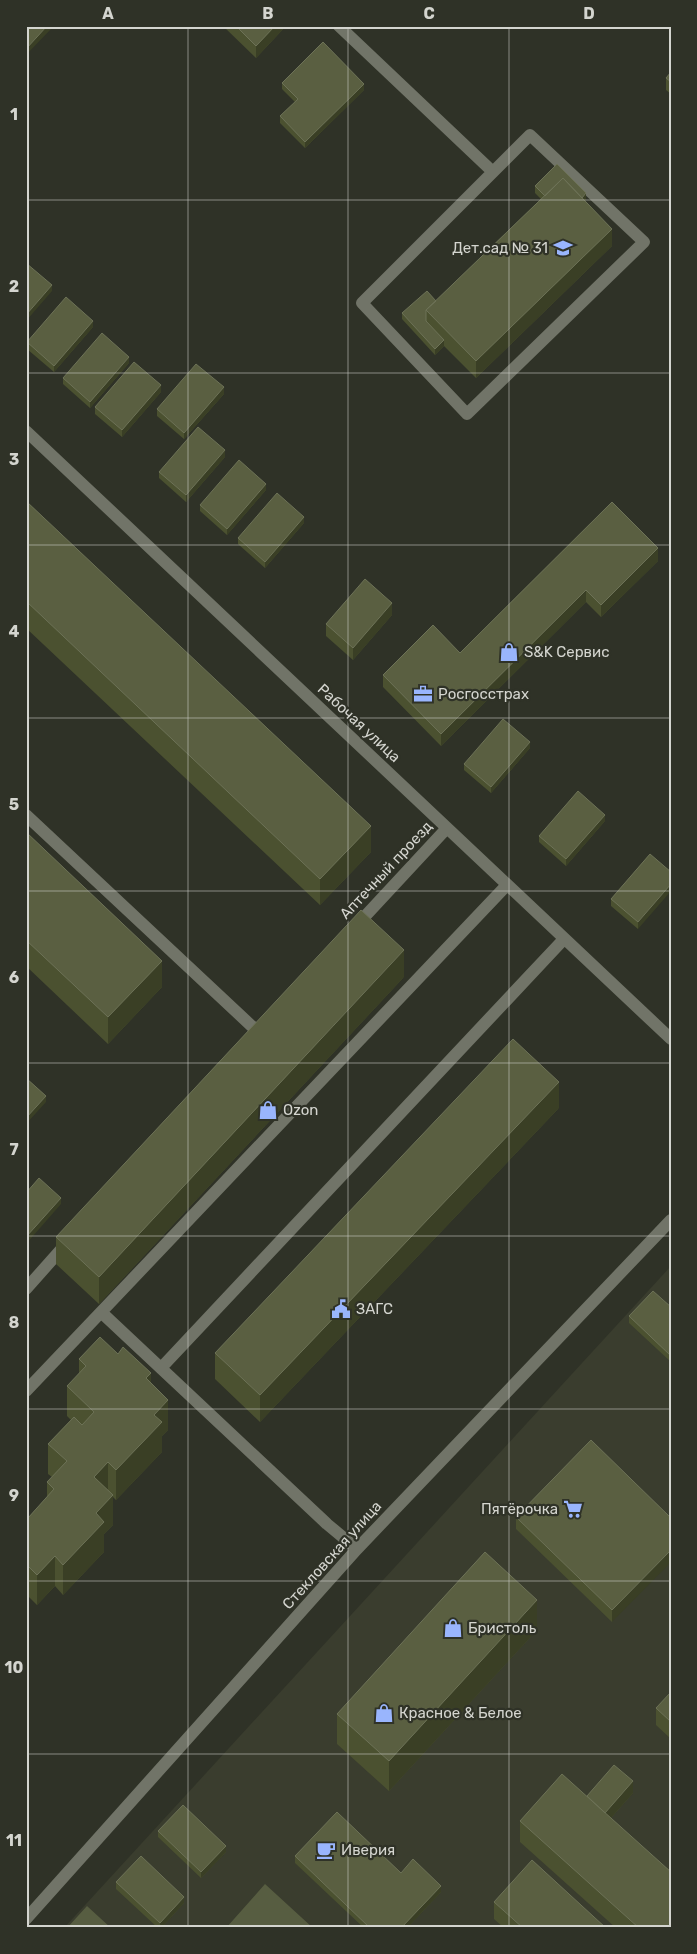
<svg xmlns="http://www.w3.org/2000/svg" width="697" height="1954" viewBox="0 0 697 1954" font-family="Rubik,sans-serif">
	<rect width="100%" height="100%" fill="#2f3227"/>
	<path fill="#3a3d2e" d="M 671,1266 L 671,1928 L 64,1928 Z"/>
	<path fill="#575d41" d="M 265,1884 L 313,1928 L 226,1928 Z
		M 87,1906 L 111,1928 L 67,1928 Z"/>
	<g fill="none" stroke-linecap="round" stroke-linejoin="round">
		<path stroke="#717468" stroke-width="12" d="M 339,26 L 493,172
			M 530,135 L 644,242 L 467,414 L 362,303 Z
			M 26,431 L 671,1039
			M 26,815 L 258,1032
			M 356,926 L 447,828
			M 26,1289 L 66,1244
			M 101,1312 L 327,1524 L 357,1549
			M 161,1368 L 564,939
			M 26,1391 L 507,885
			M 26,1919 L 357,1549 L 671,1220"/>
	</g>
	<path fill="#4b5130" d="M 223,26 L 286,26 L 256,58 Z
		M 671,72 L 671,94 L 666,90 L 666,78 Z
		M 282,83 L 364,90 L 305,148 L 280,123 L 280,116 L 295,102 L 282,89 Z
		M 535,186 L 586,200 L 585,201 L 612,246 L 476,378 L 444,346 L 435,355 L 402,319 L 402,313 L 436,301 L 541,199 L 535,193 Z
		M 93,327 L 54,372 L 27,349 L 27,342 Z
		M 129,363 L 90,408 L 63,384 L 63,378 Z
		M 161,392 L 122,437 L 95,414 L 95,407 Z
		M 224,394 L 184,439 L 157,416 L 157,409 Z
		M 225,457 L 186,502 L 159,478 L 159,472 Z
		M 266,490 L 227,535 L 200,511 L 200,505 Z
		M 26,501 L 371,852 L 320,905 L 26,628 Z
		M 612,502 L 658,561 L 601,617 L 586,602 L 441,746 L 383,687 L 383,675 L 460,653 Z
		M 304,523 L 265,568 L 238,544 L 238,538 Z
		M 392,615 L 353,660 L 326,636 L 326,624 Z
		M 530,748 L 491,793 L 464,770 L 464,764 Z
		M 605,821 L 566,866 L 539,842 L 539,836 Z
		M 26,832 L 162,987 L 108,1044 L 26,966 Z
		M 650,854 L 638,929 L 611,906 L 611,899 Z
		M 404,977 L 99,1304 L 56,1264 L 56,1237 Z
		M 559,1108 L 260,1422 L 215,1379 L 215,1353 Z
		M 671,1307 L 671,1362 L 629,1323 L 629,1316 Z
		M 118,1354 L 151,1383 L 168,1430 L 162,1436 L 162,1452 L 116,1500 L 113,1497 L 113,1525 L 104,1534 L 104,1552 L 63,1595 L 55,1586 L 37,1605 L 26,1594 L 26,1516 L 28,1518 L 47,1497 L 47,1482 L 52,1477 L 48,1474 L 48,1444 L 71,1420 L 67,1416 L 67,1386 L 79,1374 L 79,1359 Z
		M 516,1517 L 671,1518 L 612,1622 L 516,1529 Z
		M 537,1630 L 389,1791 L 337,1744 L 337,1714 Z
		M 671,1692 L 671,1739 L 656,1725 L 656,1708 Z
		M 633,1793 L 611,1818 L 671,1928 L 616,1928 L 520,1842 L 520,1821 L 587,1796 Z
		M 158,1831 L 226,1852 L 201,1878 L 158,1837 Z
		M 295,1856 L 401,1873 L 441,1892 L 407,1928 L 364,1928 L 295,1863 Z
		M 116,1882 L 184,1903 L 161,1928 L 158,1928 L 116,1889 Z
		M 494,1902 L 606,1928 L 504,1928 L 494,1919 Z"/>
	<path fill="#3a3f25" d="M 47,26 L 51,26 L 51,29 L 26,55 L 26,49 Z
		M 275,26 L 286,26 L 256,58 L 256,46 Z
		M 364,84 L 364,90 L 305,148 L 305,142 Z
		M 586,193 L 586,200 L 577,209 L 577,203 Z
		M 612,229 L 612,246 L 476,378 L 476,361 Z
		M 52,285 L 52,291 L 26,321 L 26,315 Z
		M 93,321 L 93,327 L 54,372 L 54,366 Z
		M 444,340 L 444,346 L 435,355 L 435,349 Z
		M 129,357 L 129,363 L 90,408 L 90,402 Z
		M 161,385 L 161,392 L 122,437 L 122,430 Z
		M 224,387 L 224,394 L 184,439 L 184,433 Z
		M 225,450 L 225,457 L 186,502 L 186,495 Z
		M 266,484 L 266,490 L 227,535 L 227,529 Z
		M 304,517 L 304,523 L 265,568 L 265,562 Z
		M 658,548 L 658,561 L 601,617 L 601,605 Z
		M 586,590 L 586,602 L 441,746 L 441,734 Z
		M 392,603 L 392,615 L 353,660 L 353,648 Z
		M 530,742 L 530,748 L 491,793 L 491,787 Z
		M 605,815 L 605,821 L 566,866 L 566,859 Z
		M 371,826 L 371,852 L 320,905 L 320,879 Z
		M 671,884 L 671,891 L 638,929 L 638,922 Z
		M 404,950 L 404,977 L 99,1304 L 99,1277 Z
		M 162,961 L 162,987 L 108,1044 L 108,1017 Z
		M 559,1082 L 559,1108 L 260,1422 L 260,1395 Z
		M 46,1096 L 46,1102 L 26,1124 L 26,1118 Z
		M 61,1198 L 61,1204 L 26,1244 L 26,1237 Z
		M 151,1373 L 151,1403 L 146,1378 Z
		M 168,1400 L 168,1430 L 162,1436 L 162,1452 L 116,1500 L 116,1470 L 154,1415 Z
		M 108,1462 L 108,1492 L 94,1477 Z
		M 113,1495 L 113,1525 L 104,1534 L 104,1552 L 63,1595 L 63,1565 L 96,1513 Z
		M 671,1550 L 671,1562 L 612,1622 L 612,1610 Z
		M 55,1556 L 55,1586 L 37,1605 L 37,1575 Z
		M 537,1600 L 537,1630 L 389,1791 L 389,1761 Z
		M 633,1781 L 633,1793 L 602,1828 L 602,1816 Z
		M 226,1846 L 226,1852 L 201,1878 L 201,1872 Z
		M 441,1886 L 441,1892 L 407,1928 L 401,1928 Z
		M 184,1897 L 184,1903 L 161,1928 L 160,1928 L 160,1923 Z"/>
	<path fill="#5a5f41" stroke="#6d7257" d="M 26,26 L 47,26 L 26,49 Z
		M 236,26 L 275,26 L 256,46 Z
		M 323,42 L 364,84 L 305,142 L 280,116 L 298,99 L 282,83 Z
		M 671,72 L 671,82 L 666,78 Z
		M 557,164 L 586,193 L 582,198 L 563,178 L 545,196 L 535,186 Z
		M 563,178 L 612,229 L 476,361 L 426,310 Z
		M 26,263 L 52,285 L 26,315 Z
		M 427,291 L 436,301 L 426,310 L 426,321 L 444,340 L 435,349 L 402,313 Z
		M 66,297 L 93,321 L 54,366 L 27,342 Z
		M 102,333 L 129,357 L 90,402 L 63,378 Z
		M 134,362 L 161,385 L 122,430 L 95,407 Z
		M 196,364 L 224,387 L 184,433 L 157,409 Z
		M 198,427 L 225,450 L 186,495 L 159,472 Z
		M 239,460 L 266,484 L 227,529 L 200,505 Z
		M 277,493 L 304,517 L 265,562 L 238,538 Z
		M 26,501 L 371,826 L 320,879 L 26,601 Z
		M 612,502 L 658,548 L 601,605 L 586,590 L 441,734 L 383,675 L 433,625 L 460,653 Z
		M 365,579 L 392,603 L 353,648 L 326,624 Z
		M 503,719 L 530,742 L 491,787 L 464,764 Z
		M 578,791 L 605,815 L 566,859 L 539,836 Z
		M 26,832 L 162,961 L 108,1017 L 26,940 Z
		M 650,854 L 671,872 L 671,884 L 638,922 L 611,899 Z
		M 361,910 L 404,950 L 99,1277 L 56,1237 Z
		M 513,1039 L 559,1082 L 260,1395 L 215,1353 Z
		M 26,1078 L 46,1096 L 26,1118 Z
		M 39,1178 L 61,1198 L 26,1237 L 26,1193 Z
		M 653,1291 L 671,1307 L 671,1356 L 629,1316 Z
		M 100,1337 L 118,1354 L 123,1347 L 151,1373 L 146,1378 L 168,1400 L 154,1415 L 162,1422 L 116,1470 L 108,1462 L 94,1477 L 113,1495 L 96,1513 L 104,1522 L 63,1565 L 55,1556 L 37,1575 L 26,1564 L 26,1516 L 28,1518 L 54,1489 L 47,1482 L 67,1461 L 48,1444 L 74,1417 L 82,1425 L 94,1412 L 67,1386 L 86,1366 L 79,1359 Z
		M 591,1440 L 671,1518 L 671,1550 L 612,1610 L 516,1517 Z
		M 485,1552 L 537,1600 L 389,1761 L 337,1714 Z
		M 671,1692 L 671,1722 L 656,1708 Z
		M 614,1765 L 633,1781 L 605,1813 L 587,1796 Z
		M 562,1774 L 671,1872 L 671,1928 L 639,1928 L 520,1821 Z
		M 183,1805 L 226,1846 L 201,1872 L 158,1831 Z
		M 337,1812 L 401,1873 L 413,1859 L 441,1886 L 401,1928 L 370,1928 L 295,1856 Z
		M 141,1856 L 184,1897 L 160,1923 L 116,1882 Z
		M 532,1860 L 606,1928 L 523,1928 L 494,1902 Z"/>
	<path fill="none" stroke="#d4d5cf" stroke-width="1" stroke-opacity="0.55" d="M 188,26 L 188,1928M 348,26 L 348,1928M 509,26 L 509,1928M 26,200 L 671,200M 26,373 L 671,373M 26,545 L 671,545M 26,718 L 671,718M 26,891 L 671,891M 26,1063 L 671,1063M 26,1236 L 671,1236M 26,1409 L 671,1409M 26,1581 L 671,1581M 26,1754 L 671,1754"/>
	<defs>
		<g id="school-bare" transform="scale(1.5)"><path d="M0-5L7-2L0 1L-7-2ZM-4 1L0 2.5L4 1V4Q0 6-4 4Z" fill="#99b5fd" stroke="#2f3227" stroke-width="2.5" paint-order="stroke"/></g>
		<g id="shop-bare" transform="scale(1.5)"><path d="M-5-2.5h2.3a2.7 3.5 0 0 1 5.4 0H5L5.5 6h-11ZM-1.5-2.5h3a1.5 2.3 0 0 0-3 0Z" fill="#99b5fd" stroke="#2f3227" stroke-width="2.5" paint-order="stroke"/></g>
		<g id="office-bare" transform="scale(1.5)"><path d="M-6-3h4V-5.5h4V-3h4V5H-6ZM-1-4.5V-3h2v-1.5ZM-6 0V1H6V0Z" fill="#99b5fd" stroke="#2f3227" stroke-width="2.5" paint-order="stroke"/></g>
		<g id="civic-bare" transform="scale(1.5)"><path d="M-.6-6.5H3V-4.5H.6V-3L4-1V1h2V6H-6V1h2V-1L-.6-3ZM-1.2 2.5V6h2.4V2.5Z" fill="#99b5fd" stroke="#2f3227" stroke-width="2.5" paint-order="stroke"/></g>
		<g id="supermarket-bare" transform="scale(1.5)"><path d="M-6-5.5h2.5l.6 2H6L4.5 2H-2.5L-4.4-4H-6ZM-1.5 3.2a1.3 1.3 0 1 0 .1 0ZM3 3.2a1.3 1.3 0 1 0 .1 0Z" fill="#99b5fd" stroke="#2f3227" stroke-width="2.5" paint-order="stroke"/></g>
		<g id="cafe-bare" transform="scale(1.5)"><path d="M-5.5-4.5H6V0H3Q3 3.5 0 3.5H-2.5Q-5.5 3.5-5.5 0ZM3-3.2v2h1.7v-2ZM-6 4.5H4V6H-6Z" fill="#99b5fd" stroke="#2f3227" stroke-width="2.5" paint-order="stroke"/></g>
	</defs>
	<g fill-rule="evenodd">
		<use href="#school-bare" x="563" y="248"/>
		<use href="#shop-bare" x="509" y="652"/>
		<use href="#office-bare" x="423" y="694"/>
		<use href="#shop-bare" x="268" y="1110"/>
		<use href="#civic-bare" x="341" y="1309"/>
		<use href="#supermarket-bare" x="573" y="1509"/>
		<use href="#shop-bare" x="453" y="1628"/>
		<use href="#shop-bare" x="384" y="1713"/>
		<use href="#cafe-bare" x="326" y="1850"/>
	</g>
	<g text-anchor="middle" dominant-baseline="central" stroke-width="4.5" stroke-linejoin="round" paint-order="stroke">
		<g font-size="15" fill="#d4d5cf" stroke="#2f3227" text-anchor="start">
			<text x="548" y="248" text-anchor="end">Дет.сад № 31</text>
			<text x="524" y="652">S&amp;K Сервис</text>
			<text x="438" y="694">Росгосстрах</text>
			<text x="283" y="1110">Ozon</text>
			<text x="356" y="1309">ЗАГС</text>
			<text x="558" y="1509" text-anchor="end">Пятёрочка</text>
			<text x="468" y="1628">Бристоль</text>
			<text x="399" y="1713">Красное &amp; Белое</text>
			<text x="341" y="1850">Иверия</text>
		</g>
		<g font-size="15" fill="#d4d5cf" stroke="#2f3227">
			<text transform="translate(359 723) rotate(43)">Рабочая улица</text>
			<text transform="translate(386 870) rotate(-47)">Аптечный проезд</text>
			<text transform="translate(332 1555) rotate(-48)">Стекловская улица</text>
		</g>
	</g>
	<rect width="697" height="1954" fill="none" stroke="#2f3227" stroke-width="55"/>
	<rect x="28" y="28" width="642" height="1898" fill="none" stroke="#d4d5cf" stroke-width="2"/>
	<g font-size="16" text-anchor="middle" font-weight="bold" fill="#d4d5cf">
		<text x="108" y="19">A</text>
		<text x="268" y="19">B</text>
		<text x="429" y="19">C</text>
		<text x="589" y="19">D</text>
		<text x="14" y="120">1</text>
		<text x="14" y="292">2</text>
		<text x="14" y="465">3</text>
		<text x="14" y="637">4</text>
		<text x="14" y="810">5</text>
		<text x="14" y="983">6</text>
		<text x="14" y="1155">7</text>
		<text x="14" y="1328">8</text>
		<text x="14" y="1501">9</text>
		<text x="14" y="1673">10</text>
		<text x="14" y="1846">11</text>
	</g>
</svg>
